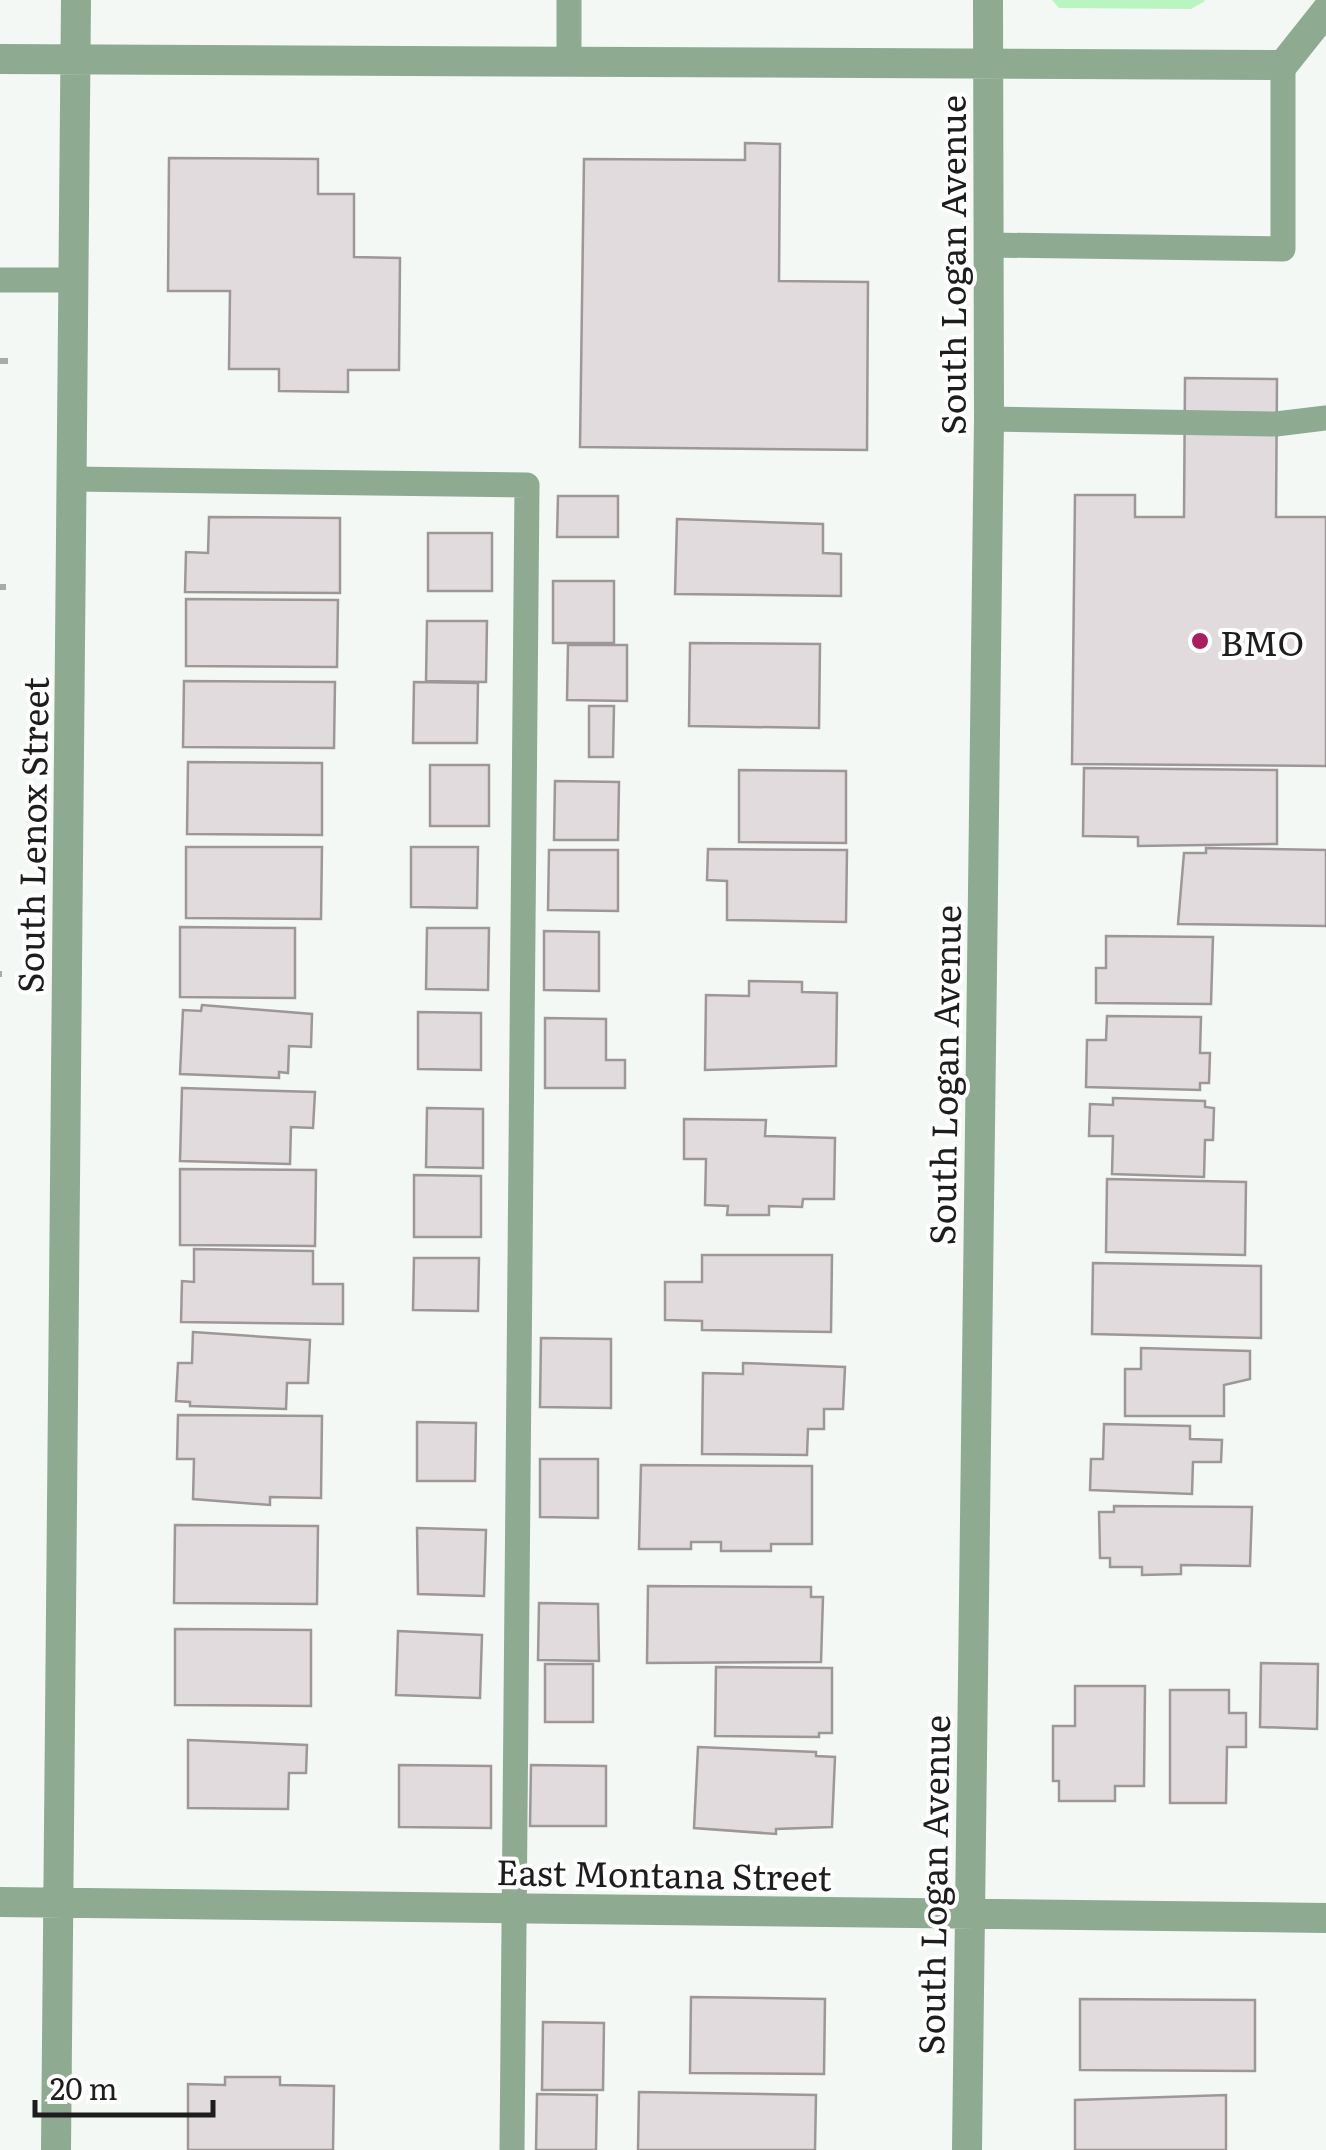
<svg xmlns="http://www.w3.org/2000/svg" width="1326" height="2150" viewBox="0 0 1326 2150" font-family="Literata,serif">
	<rect width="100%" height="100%" fill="#f3f8f4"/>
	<path fill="#b9f5c0" d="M 1052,0 L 1204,0 L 1205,1 L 1191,9 L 1059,8 Z"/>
	<path fill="#e2dbdd" stroke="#9d9798" stroke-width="2.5" d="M 745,143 L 780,144 L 779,281 L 868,282 L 867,450 L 580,447 L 584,159 L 745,160 Z
		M 169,158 L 318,159 L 318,194 L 354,194 L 354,257 L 400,258 L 399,370 L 348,370 L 348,392 L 279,391 L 279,369 L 229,369 L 230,291 L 168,291 Z
		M 1185,378 L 1277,379 L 1276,517 L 1326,517 L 1326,766 L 1072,764 L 1075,495 L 1135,495 L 1135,517 L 1184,517 Z
		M 558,496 L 618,496 L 618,537 L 557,537 Z
		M 209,517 L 340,518 L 340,593 L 185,592 L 186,552 L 208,553 Z
		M 677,519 L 823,524 L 823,553 L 841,554 L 841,596 L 675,594 Z
		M 428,533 L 492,533 L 492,591 L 428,591 Z
		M 553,581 L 614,581 L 614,643 L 553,643 Z
		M 186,599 L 338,600 L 337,667 L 186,666 Z
		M 427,621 L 487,621 L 486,682 L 426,681 Z
		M 690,643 L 820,644 L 819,728 L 689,726 Z
		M 568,645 L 627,645 L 627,701 L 567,700 Z
		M 184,681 L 335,682 L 334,748 L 183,747 Z
		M 414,682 L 478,683 L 477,743 L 413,743 Z
		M 589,706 L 614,706 L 613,757 L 589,757 Z
		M 188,762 L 322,763 L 322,835 L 187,834 Z
		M 430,765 L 489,765 L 489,826 L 430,826 Z
		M 1084,768 L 1277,770 L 1277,844 L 1138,846 L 1138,837 L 1083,836 Z
		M 739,770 L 846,771 L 846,843 L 739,842 Z
		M 555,781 L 619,782 L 618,840 L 554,840 Z
		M 186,847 L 322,847 L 321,919 L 186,918 Z
		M 411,847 L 478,847 L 477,908 L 411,907 Z
		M 1206,848 L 1326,850 L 1326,926 L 1178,924 L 1184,853 L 1206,853 Z
		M 708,849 L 847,850 L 846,922 L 727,920 L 727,881 L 707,880 Z
		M 549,850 L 618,850 L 618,911 L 548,910 Z
		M 180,927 L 295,928 L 295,998 L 180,997 Z
		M 427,928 L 489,928 L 488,990 L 426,989 Z
		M 544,931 L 599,932 L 599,991 L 544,990 Z
		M 1106,936 L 1213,937 L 1211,1004 L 1096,1003 L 1096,968 L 1106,968 Z
		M 749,981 L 802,982 L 802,992 L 837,993 L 836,1066 L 705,1070 L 706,995 L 749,996 Z
		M 202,1005 L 312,1014 L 311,1047 L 289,1046 L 288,1073 L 279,1072 L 279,1078 L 180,1074 L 183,1010 L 201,1011 Z
		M 418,1012 L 481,1013 L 481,1070 L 418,1069 Z
		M 1107,1016 L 1201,1017 L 1200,1053 L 1210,1053 L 1209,1083 L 1200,1083 L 1200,1090 L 1086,1087 L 1087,1040 L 1106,1040 Z
		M 545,1018 L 606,1019 L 606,1060 L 625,1060 L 625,1088 L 545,1088 Z
		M 182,1088 L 315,1092 L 313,1128 L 291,1127 L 290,1164 L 180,1161 Z
		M 1113,1098 L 1205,1101 L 1205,1107 L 1214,1108 L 1213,1140 L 1205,1140 L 1204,1177 L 1112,1174 L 1113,1136 L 1089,1136 L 1090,1104 L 1113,1105 Z
		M 427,1108 L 483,1109 L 483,1168 L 426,1167 Z
		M 684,1119 L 766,1120 L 765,1136 L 835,1138 L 834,1199 L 803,1199 L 802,1207 L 769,1206 L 769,1215 L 727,1215 L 728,1206 L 705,1205 L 706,1159 L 684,1159 Z
		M 180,1169 L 316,1170 L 315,1246 L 180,1245 Z
		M 414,1175 L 481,1176 L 481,1237 L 414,1237 Z
		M 1107,1179 L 1246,1182 L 1245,1255 L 1106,1252 Z
		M 194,1249 L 313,1251 L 313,1284 L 343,1284 L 343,1324 L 181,1322 L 182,1281 L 194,1282 Z
		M 702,1255 L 832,1255 L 831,1332 L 702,1330 L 702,1321 L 665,1320 L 665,1282 L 702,1282 Z
		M 414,1258 L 479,1258 L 478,1311 L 413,1310 Z
		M 1093,1263 L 1261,1266 L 1261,1338 L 1092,1334 Z
		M 193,1332 L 310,1340 L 308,1383 L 287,1383 L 286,1409 L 190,1406 L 190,1402 L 176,1401 L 178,1363 L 192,1363 Z
		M 541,1338 L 611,1339 L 611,1408 L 540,1407 Z
		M 1141,1348 L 1250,1351 L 1250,1379 L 1224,1385 L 1224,1416 L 1125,1416 L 1125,1369 L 1141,1369 Z
		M 743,1363 L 845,1367 L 843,1409 L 824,1409 L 824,1429 L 808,1429 L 807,1455 L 702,1454 L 703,1373 L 743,1374 Z
		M 178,1415 L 322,1416 L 321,1498 L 270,1497 L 270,1505 L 193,1499 L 194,1459 L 177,1459 Z
		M 417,1422 L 476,1423 L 475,1481 L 417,1481 Z
		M 1104,1424 L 1190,1426 L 1190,1439 L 1222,1440 L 1221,1462 L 1193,1462 L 1192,1494 L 1090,1490 L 1091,1459 L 1103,1459 Z
		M 540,1459 L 598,1459 L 598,1518 L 540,1517 Z
		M 641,1465 L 812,1466 L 812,1544 L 771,1544 L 771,1551 L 721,1551 L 721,1542 L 691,1542 L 691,1549 L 639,1549 Z
		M 1114,1506 L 1252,1507 L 1250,1566 L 1181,1565 L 1181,1574 L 1142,1575 L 1142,1567 L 1110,1567 L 1110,1558 L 1100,1558 L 1099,1512 L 1114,1512 Z
		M 175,1525 L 318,1526 L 317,1604 L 174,1603 Z
		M 417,1528 L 486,1530 L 484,1596 L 418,1594 Z
		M 648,1586 L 811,1587 L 811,1597 L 823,1597 L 821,1662 L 647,1663 Z
		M 539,1603 L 598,1604 L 599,1661 L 538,1660 Z
		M 175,1629 L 311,1630 L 311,1706 L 175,1705 Z
		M 398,1631 L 482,1635 L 480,1698 L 396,1695 Z
		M 1261,1663 L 1318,1664 L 1317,1729 L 1260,1727 Z
		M 545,1664 L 593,1664 L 593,1722 L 545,1722 Z
		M 716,1667 L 832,1668 L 832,1733 L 819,1733 L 819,1737 L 715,1736 Z
		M 1075,1686 L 1145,1686 L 1144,1786 L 1115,1786 L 1115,1801 L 1059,1801 L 1059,1781 L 1053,1781 L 1053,1726 L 1075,1726 Z
		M 1170,1690 L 1229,1690 L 1229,1713 L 1246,1713 L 1246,1747 L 1227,1747 L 1226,1803 L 1170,1803 Z
		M 188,1740 L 307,1745 L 306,1773 L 289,1773 L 288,1809 L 188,1808 Z
		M 698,1747 L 816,1752 L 816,1756 L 835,1757 L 832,1827 L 776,1829 L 776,1834 L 694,1828 Z
		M 399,1765 L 491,1766 L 491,1828 L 399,1827 Z
		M 531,1765 L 606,1766 L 606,1826 L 530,1826 Z
		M 691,1997 L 825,1999 L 824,2074 L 690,2073 Z
		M 1080,1999 L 1255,2000 L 1255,2071 L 1080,2070 Z
		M 543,2022 L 604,2023 L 603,2090 L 542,2090 Z
		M 225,2077 L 280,2077 L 280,2085 L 334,2086 L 333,2150 L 188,2150 L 188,2084 L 225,2085 Z
		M 639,2092 L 816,2095 L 815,2150 L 638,2150 Z
		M 537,2094 L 597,2095 L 596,2150 L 536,2150 Z
		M 1226,2095 L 1226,2150 L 1075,2150 L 1075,2100 Z"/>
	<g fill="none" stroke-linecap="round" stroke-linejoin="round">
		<path stroke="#a8aba8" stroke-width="6" stroke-dasharray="10 5" stroke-linecap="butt" d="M 0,361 L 8,361
			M 0,587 L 6,587
			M 0,974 L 2,974"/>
		<path stroke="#8eaa91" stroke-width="25" d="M 569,0 L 569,62
			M 989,245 L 1283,249 L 1283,65
			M 0,280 L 74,280
			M 989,419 L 1276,424 L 1326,418
			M 72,479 L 527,485 L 512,2150"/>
		<path stroke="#8eaa91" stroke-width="30" d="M 0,59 L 1283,65 L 1326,11
			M 0,1902 L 1326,1918
			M 56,2150 L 76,0
			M 967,2150 L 989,419 L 988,0"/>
	</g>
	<circle fill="#aa1d5e" stroke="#fff" stroke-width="4" cx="1200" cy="641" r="10"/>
	<g text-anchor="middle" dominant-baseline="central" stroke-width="8" stroke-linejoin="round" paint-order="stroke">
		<g font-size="35" fill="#1c1d1c" stroke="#fff">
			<text transform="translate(951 265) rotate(-90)">South Logan Avenue</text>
			<text transform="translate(31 835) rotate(-89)">South Lenox Street</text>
			<text transform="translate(943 1075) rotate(-89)">South Logan Avenue</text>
			<text transform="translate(664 1873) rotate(1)">East Montana Street</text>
			<text transform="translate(932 1885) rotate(-89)">South Logan Avenue</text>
		</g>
		<g font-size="35" fill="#1c1d1c" stroke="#fff" text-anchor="start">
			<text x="1220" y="641">BMO</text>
		</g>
	</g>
	<path d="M35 2100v15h178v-15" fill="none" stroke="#1c1d1c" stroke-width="5"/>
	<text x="50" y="2100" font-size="30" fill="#1c1d1c" stroke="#ffffff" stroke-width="8" paint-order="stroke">20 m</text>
</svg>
